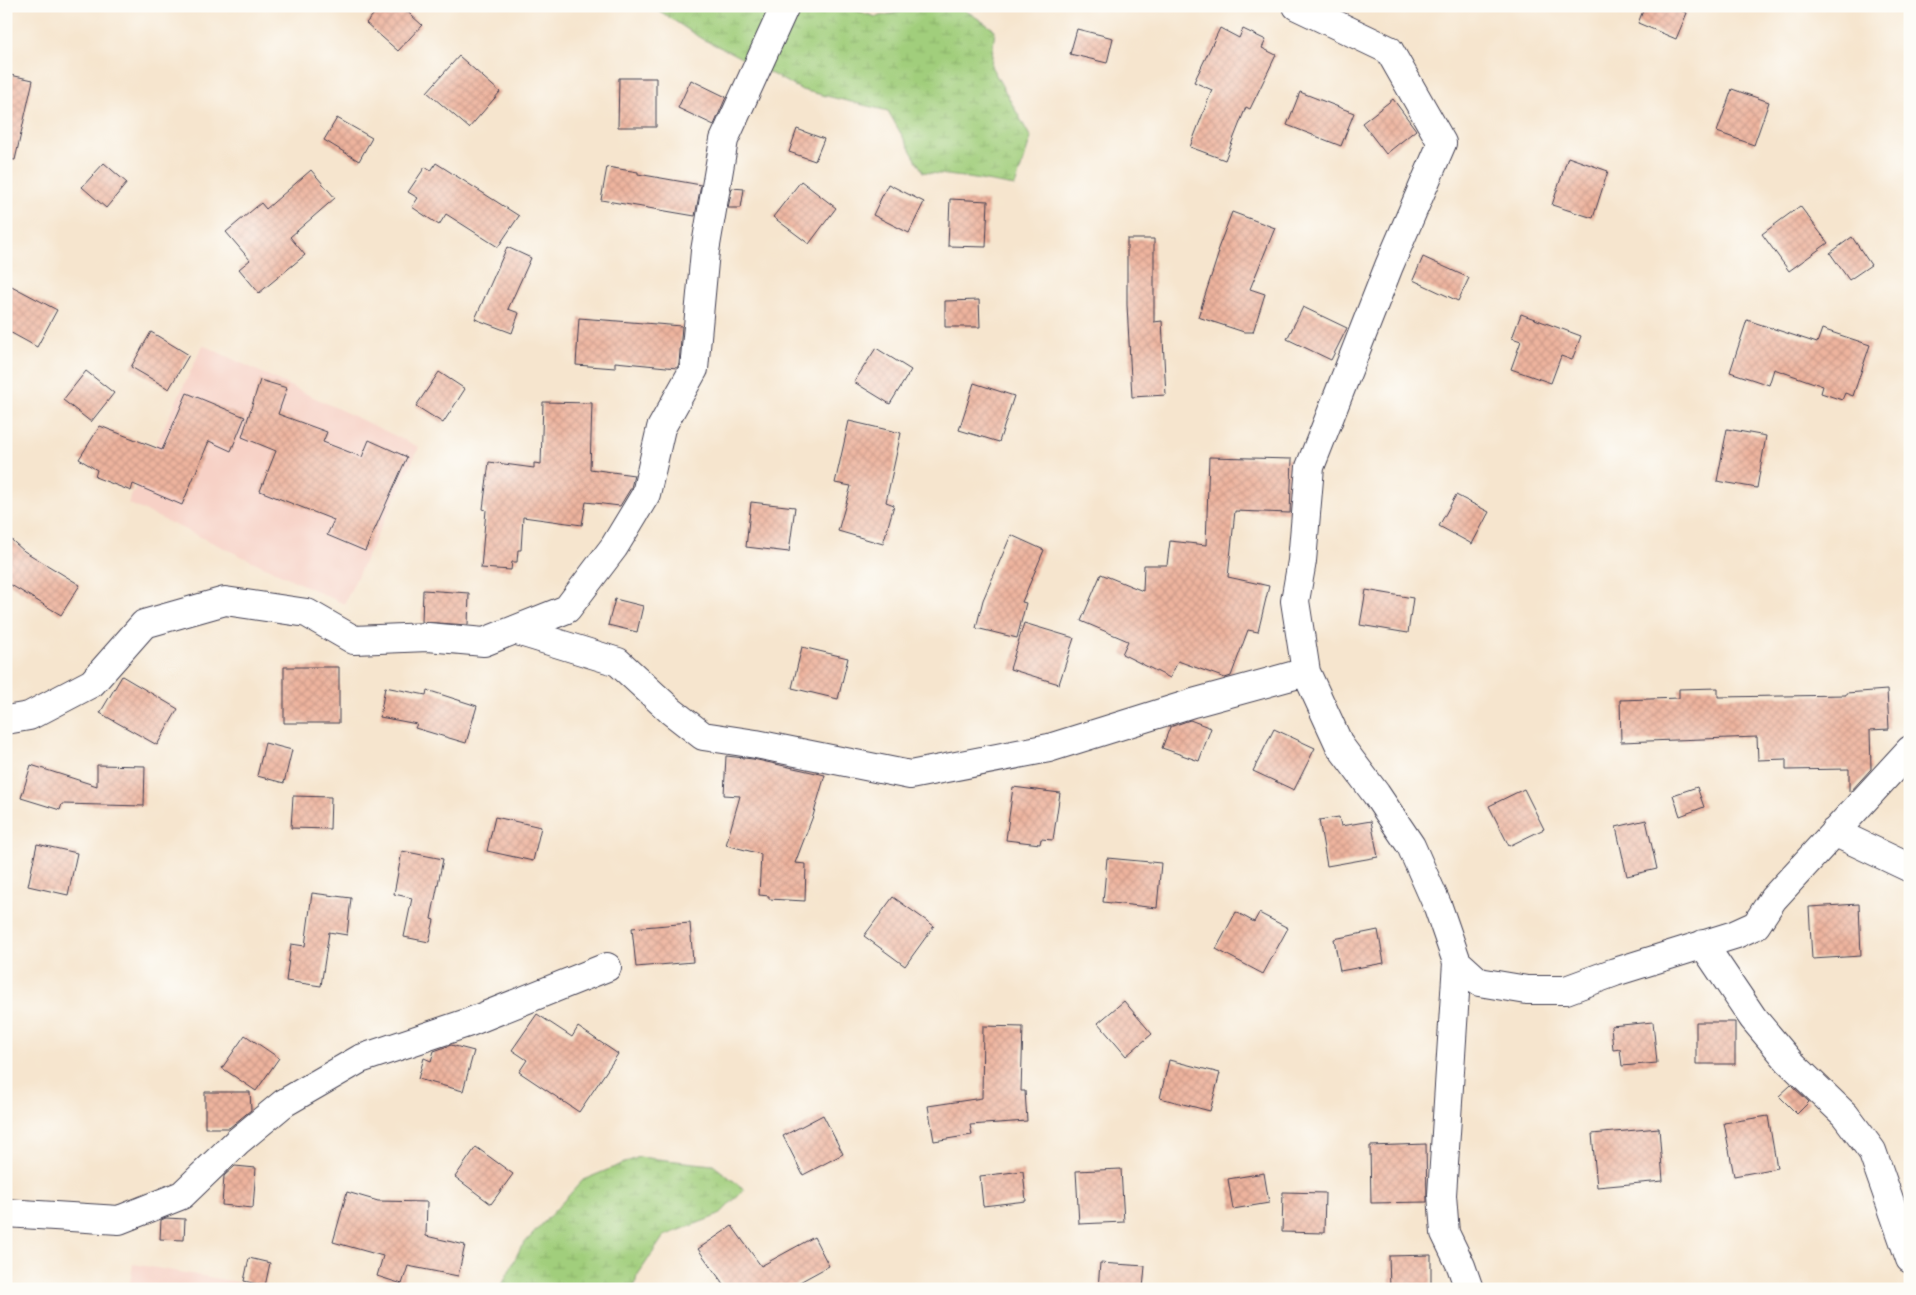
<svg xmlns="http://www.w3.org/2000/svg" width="1916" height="1295" viewBox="0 0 1916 1295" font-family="Sriracha,sans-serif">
	<defs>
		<pattern id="wetland-marsh" width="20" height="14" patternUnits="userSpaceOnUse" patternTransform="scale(1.25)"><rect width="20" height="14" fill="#a1ce7b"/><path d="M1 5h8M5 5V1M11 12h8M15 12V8" fill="none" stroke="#8ab16b"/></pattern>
		<pattern id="building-cross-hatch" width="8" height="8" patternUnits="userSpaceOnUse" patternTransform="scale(1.25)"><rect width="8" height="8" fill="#eeb49e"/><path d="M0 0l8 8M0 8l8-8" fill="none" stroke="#cc9a89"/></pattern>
	</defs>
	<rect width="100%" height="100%" fill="#fdfcf7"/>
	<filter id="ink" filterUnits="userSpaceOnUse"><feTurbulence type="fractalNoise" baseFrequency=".02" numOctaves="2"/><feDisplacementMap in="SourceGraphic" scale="10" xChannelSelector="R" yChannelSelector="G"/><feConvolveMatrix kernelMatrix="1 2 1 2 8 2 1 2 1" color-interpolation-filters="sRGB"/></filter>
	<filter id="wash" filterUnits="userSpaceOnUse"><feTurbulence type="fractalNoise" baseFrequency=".0096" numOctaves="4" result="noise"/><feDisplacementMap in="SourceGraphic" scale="20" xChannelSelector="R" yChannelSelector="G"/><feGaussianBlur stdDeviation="1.12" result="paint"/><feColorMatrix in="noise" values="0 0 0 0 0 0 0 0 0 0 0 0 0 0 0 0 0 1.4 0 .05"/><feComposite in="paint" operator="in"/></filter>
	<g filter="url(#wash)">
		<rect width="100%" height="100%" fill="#f6e5ce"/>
		<path fill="#f7d1c6" d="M 203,345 L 419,447 L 344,604 L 128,503 Z
			M 133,1264 L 260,1286 L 259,1289 L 129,1289 Z"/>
		<path fill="url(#wetland-marsh)" stroke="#62785b" d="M 652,6 L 842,6 L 876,17 L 926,6 L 959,6 L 995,30 L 991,66 L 1031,138 L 1015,186 L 963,177 L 923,172 L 888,111 L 802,90 L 730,52 L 702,39 Z
			M 639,1157 L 713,1165 L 744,1189 L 719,1215 L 664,1236 L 637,1276 L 634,1289 L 500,1289 L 521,1247 L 583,1180 Z"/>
		<g id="blocks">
			<path fill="url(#building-cross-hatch)" d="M 381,6 L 401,6 L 422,25 L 398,51 L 366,23 Z
				M 1645,6 L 1672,6 L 1687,13 L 1676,39 L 1638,23 Z
				M 1220,28 L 1239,38 L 1243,29 L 1266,40 L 1262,48 L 1276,55 L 1250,109 L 1246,107 L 1225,160 L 1190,147 L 1212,90 L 1194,82 Z
				M 1077,29 L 1113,38 L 1107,63 L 1070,54 Z
				M 459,56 L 500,92 L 469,128 L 427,92 Z
				M 6,74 L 33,80 L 15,160 L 6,159 Z
				M 619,78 L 656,78 L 656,127 L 618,127 Z
				M 691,80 L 726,97 L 714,125 L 678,108 Z
				M 1732,89 L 1769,102 L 1754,145 L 1717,132 Z
				M 1300,92 L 1354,113 L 1341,146 L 1287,125 Z
				M 1393,99 L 1416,130 L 1386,154 L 1362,123 Z
				M 337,118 L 372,138 L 359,161 L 324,140 Z
				M 797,129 L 824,139 L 815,161 L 789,152 Z
				M 1568,157 L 1608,171 L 1593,218 L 1552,205 Z
				M 104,163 L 127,183 L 106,208 L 82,187 Z
				M 436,163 L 519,216 L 498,247 L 446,214 L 439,225 L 412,207 L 418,198 L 408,192 L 425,167 L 431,171 Z
				M 607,167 L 638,172 L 638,174 L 701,185 L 695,216 L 601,200 Z
				M 311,170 L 335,198 L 290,237 L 305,255 L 259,293 L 239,269 L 250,260 L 226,232 L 261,203 L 266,209 Z
				M 801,181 L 836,208 L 809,244 L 773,217 Z
				M 888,184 L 924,202 L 909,233 L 873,215 Z
				M 732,188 L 744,189 L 741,208 L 728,208 Z
				M 950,199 L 988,201 L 986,247 L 948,246 Z
				M 1800,206 L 1828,243 L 1789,271 L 1762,234 Z
				M 1232,212 L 1275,228 L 1250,289 L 1265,294 L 1253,332 L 1244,332 L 1198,317 L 1219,252 L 1217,251 Z
				M 1852,237 L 1871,265 L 1849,280 L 1830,253 Z
				M 1127,239 L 1154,239 L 1154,322 L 1162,321 L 1166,395 L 1132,397 L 1127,305 Z
				M 507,247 L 531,258 L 508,309 L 519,313 L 512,333 L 475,319 Z
				M 1423,257 L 1469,278 L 1458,301 L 1413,280 Z
				M 6,283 L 57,310 L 37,347 L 6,330 Z
				M 979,300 L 980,327 L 945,327 L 945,301 Z
				M 1303,307 L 1347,328 L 1331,360 L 1287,339 Z
				M 1521,314 L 1581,336 L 1572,360 L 1561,356 L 1551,383 L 1511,369 L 1521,341 L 1512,338 Z
				M 579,318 L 682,326 L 679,364 L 677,368 L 615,362 L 615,368 L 576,365 Z
				M 1747,320 L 1817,343 L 1822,329 L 1870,345 L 1853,396 L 1845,393 L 1842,400 L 1821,393 L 1823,386 L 1774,369 L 1769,385 L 1730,372 Z
				M 151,332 L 189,355 L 169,389 L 131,367 Z
				M 876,348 L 911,370 L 890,404 L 854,382 Z
				M 86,371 L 114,393 L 91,422 L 63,400 Z
				M 439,372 L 465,389 L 443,423 L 416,406 Z
				M 260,380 L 287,388 L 278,414 L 327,432 L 323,442 L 362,457 L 369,440 L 407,457 L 365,551 L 327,535 L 334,520 L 260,491 L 276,451 L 242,437 Z
				M 974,383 L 1014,396 L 999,442 L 959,430 Z
				M 187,393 L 245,417 L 231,451 L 209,441 L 182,505 L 133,484 L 131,491 L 95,477 L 97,470 L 79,459 L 100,426 L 162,450 Z
				M 543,402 L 592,403 L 590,469 L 634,475 L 631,488 L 620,506 L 586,502 L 582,525 L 523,517 L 521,550 L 518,550 L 517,562 L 512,562 L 511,570 L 481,568 L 486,510 L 483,509 L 489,462 L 534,468 L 534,463 L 541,464 Z
				M 849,421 L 901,433 L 886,502 L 894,505 L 883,544 L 838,531 L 851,486 L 835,483 Z
				M 1727,429 L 1766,436 L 1757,488 L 1717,481 Z
				M 1209,457 L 1292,459 L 1290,513 L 1235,511 L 1228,577 L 1269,586 L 1258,632 L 1248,630 L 1231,676 L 1225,678 L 1178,661 L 1170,678 L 1122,654 L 1128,641 L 1081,621 L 1101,574 L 1143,591 L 1144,565 L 1167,565 L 1170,541 L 1206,545 Z
				M 1456,495 L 1489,512 L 1472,544 L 1439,526 Z
				M 751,502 L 795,507 L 789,552 L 746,547 Z
				M 6,535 L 24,551 L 80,585 L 61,615 L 6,582 Z
				M 1011,535 L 1044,550 L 1022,602 L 1026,603 L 1017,638 L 976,628 L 983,600 Z
				M 423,590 L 469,593 L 468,625 L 422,622 Z
				M 1366,590 L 1413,598 L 1408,633 L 1360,625 Z
				M 615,599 L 643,606 L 637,632 L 608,625 Z
				M 1024,623 L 1074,638 L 1059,684 L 1010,669 Z
				M 802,647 L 848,658 L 838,699 L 792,688 Z
				M 284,667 L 339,667 L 339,723 L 284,723 Z
				M 122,676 L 178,709 L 157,745 L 100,713 Z
				M 385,687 L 426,695 L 427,690 L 477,706 L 466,743 L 415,728 L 417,724 L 380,717 Z
				M 1718,688 L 1718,697 L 1846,695 L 1846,693 L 1887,690 L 1889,729 L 1870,730 L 1871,769 L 1851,791 L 1849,791 L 1849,769 L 1786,770 L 1786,759 L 1758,760 L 1757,737 L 1621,742 L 1620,700 L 1679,698 L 1679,689 Z
				M 1190,720 L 1211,728 L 1199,761 L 1162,748 L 1170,727 Z
				M 1274,729 L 1315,748 L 1294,790 L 1253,771 Z
				M 265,743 L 292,750 L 284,783 L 257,776 Z
				M 726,756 L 753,759 L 825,775 L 813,816 L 795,863 L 806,864 L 805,901 L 769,899 L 769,896 L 759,895 L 761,854 L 726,845 L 740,796 L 724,795 Z
				M 31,765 L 97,786 L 97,765 L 145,766 L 144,806 L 62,804 L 60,810 L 21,798 Z
				M 1013,787 L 1060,793 L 1053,840 L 1041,839 L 1040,844 L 1006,840 Z
				M 1697,787 L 1704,807 L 1680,816 L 1673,795 Z
				M 1524,789 L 1544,829 L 1509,846 L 1489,806 Z
				M 293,796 L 331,797 L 330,829 L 291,828 Z
				M 495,817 L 541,827 L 533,861 L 487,851 Z
				M 1339,817 L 1341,826 L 1371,821 L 1378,857 L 1327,866 L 1319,820 Z
				M 1646,820 L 1657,869 L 1627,876 L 1616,827 Z
				M 37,844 L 77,853 L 68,895 L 28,886 Z
				M 402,851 L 443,859 L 431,919 L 434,920 L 429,942 L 404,937 L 412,898 L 394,894 Z
				M 1107,858 L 1161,863 L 1157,908 L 1103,902 Z
				M 312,893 L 351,898 L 347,935 L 329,932 L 321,986 L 286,981 L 291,944 L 305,946 Z
				M 893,897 L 934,926 L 905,966 L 864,936 Z
				M 1859,904 L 1861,956 L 1812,959 L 1809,907 Z
				M 1236,912 L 1254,922 L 1259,913 L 1288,928 L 1263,974 L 1216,949 Z
				M 690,923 L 693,962 L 636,967 L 632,928 Z
				M 1378,930 L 1384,963 L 1340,971 L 1334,939 Z
				M 1124,1001 L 1152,1034 L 1126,1056 L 1098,1023 Z
				M 537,1014 L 572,1037 L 578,1027 L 618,1054 L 579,1112 L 519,1072 L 527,1060 L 512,1050 Z
				M 1653,1022 L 1657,1063 L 1622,1066 L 1620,1049 L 1613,1050 L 1611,1026 Z
				M 1696,1022 L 1735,1022 L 1735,1064 L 1696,1064 Z
				M 983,1026 L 1023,1027 L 1021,1091 L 1025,1091 L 1027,1121 L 970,1125 L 972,1135 L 934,1141 L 928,1106 L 982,1098 Z
				M 245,1035 L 279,1058 L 256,1091 L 222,1068 Z
				M 451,1045 L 474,1051 L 463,1091 L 418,1079 L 424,1058 L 431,1061 L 434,1051 Z
				M 1169,1060 L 1220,1073 L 1210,1111 L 1160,1098 Z
				M 1791,1085 L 1809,1102 L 1797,1114 L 1779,1096 Z
				M 205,1092 L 250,1092 L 251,1110 L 229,1128 L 205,1128 Z
				M 823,1115 L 843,1154 L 803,1175 L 783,1136 Z
				M 1768,1116 L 1777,1168 L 1734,1176 L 1724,1123 Z
				M 1659,1128 L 1663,1181 L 1597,1187 L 1592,1134 Z
				M 1426,1144 L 1427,1202 L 1371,1203 L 1370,1146 Z
				M 476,1147 L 513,1174 L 491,1204 L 455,1177 Z
				M 235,1166 L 256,1168 L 253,1208 L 222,1205 L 224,1176 Z
				M 1121,1169 L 1124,1222 L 1079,1224 L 1076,1171 Z
				M 1023,1171 L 1026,1201 L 983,1206 L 980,1176 Z
				M 1264,1173 L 1269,1203 L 1233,1209 L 1228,1179 Z
				M 347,1192 L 378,1201 L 427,1202 L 426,1236 L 465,1245 L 458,1276 L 408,1266 L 402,1284 L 377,1276 L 383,1256 L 333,1242 Z
				M 1283,1192 L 1325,1193 L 1324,1233 L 1282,1232 Z
				M 166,1218 L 185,1219 L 184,1240 L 160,1239 L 161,1220 Z
				M 732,1226 L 761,1266 L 814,1237 L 829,1266 L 787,1289 L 727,1289 L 698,1249 Z
				M 1431,1255 L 1431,1289 L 1390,1289 L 1389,1256 Z
				M 249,1258 L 270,1263 L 265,1286 L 244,1281 Z
				M 1100,1263 L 1145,1266 L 1143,1289 L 1098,1289 Z"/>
		</g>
	</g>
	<g filter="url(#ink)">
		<use href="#blocks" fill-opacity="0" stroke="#423f51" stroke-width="1"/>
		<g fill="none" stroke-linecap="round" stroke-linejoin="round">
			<g stroke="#423f51" stroke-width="30">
				<path id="minor" d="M 1297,6 L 1389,50 L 1442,143 L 1389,266 L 1310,467 L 1302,561 L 1295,601 L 1306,672 L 1340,746 L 1376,794 L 1411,846 L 1438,907 L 1457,962 L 1479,982 L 1527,990 L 1566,990 L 1615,972 L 1734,935 L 1756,925 L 1773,899 L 1910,750
					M 514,630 L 618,662 L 671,711 L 703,736 L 756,744 L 910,775 L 1049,748 L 1193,703 L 1306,672
					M 6,720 L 29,716 L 92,683 L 144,624 L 225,601 L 307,613 L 354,640 L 428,637 L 484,642 L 567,609 L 614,547 L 646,494 L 661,428 L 694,369 L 705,251 L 724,140 L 785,6
					M 1834,832 L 1910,868
					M 1703,944 L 1753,1018 L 1789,1061 L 1845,1115 L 1872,1151 L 1910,1259
					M 1457,962 L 1442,1195 L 1445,1233 L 1461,1266 L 1469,1289
					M 6,1213 L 119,1220 L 182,1195 L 238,1141 L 284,1103 L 360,1059 L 470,1022 L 607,967"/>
			</g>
			<use href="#minor" stroke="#fff" stroke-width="28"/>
		</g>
	</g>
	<rect width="1916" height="1295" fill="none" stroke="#fdfcf7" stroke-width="25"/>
</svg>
